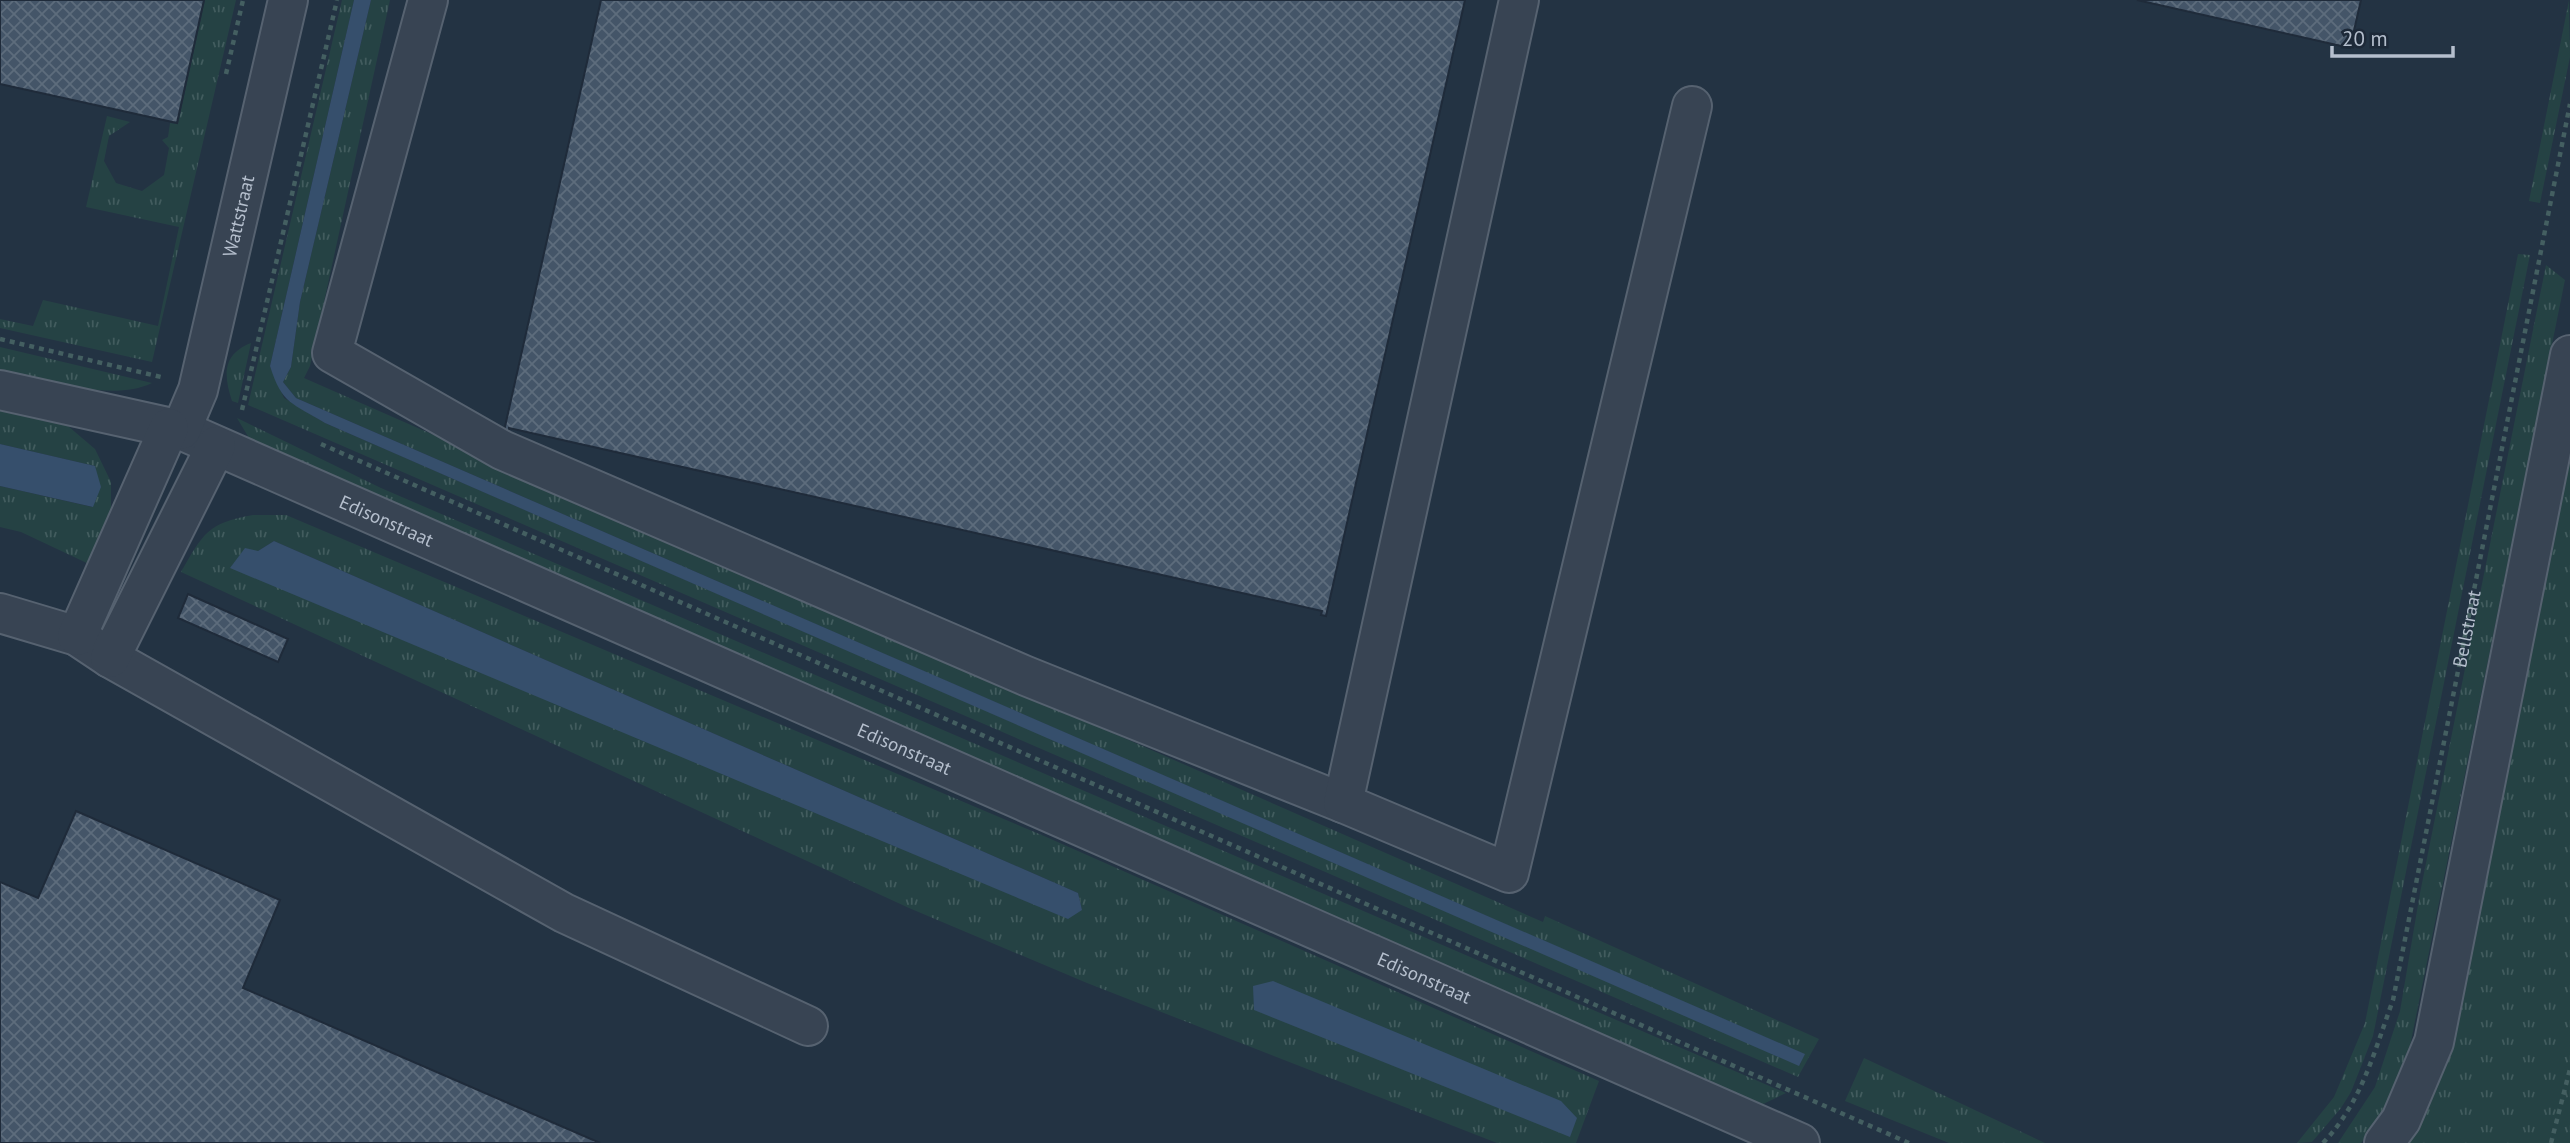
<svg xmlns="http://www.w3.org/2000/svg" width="2570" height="1143" viewBox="0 0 2570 1143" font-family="'PT Sans',sans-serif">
	<defs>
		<pattern id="grass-tufts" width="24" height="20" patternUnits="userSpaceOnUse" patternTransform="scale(1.75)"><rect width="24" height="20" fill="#254244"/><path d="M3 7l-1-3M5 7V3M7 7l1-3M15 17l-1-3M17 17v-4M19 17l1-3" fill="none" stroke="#425c5e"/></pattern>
		<pattern id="building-cross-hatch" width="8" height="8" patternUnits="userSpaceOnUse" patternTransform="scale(1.75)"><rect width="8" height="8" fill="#445568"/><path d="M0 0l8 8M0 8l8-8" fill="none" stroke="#5d6c7c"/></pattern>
	</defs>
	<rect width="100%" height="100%" fill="#233343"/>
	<path fill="url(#grass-tufts)" fill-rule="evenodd" d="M 205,0 L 236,0 L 152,362 L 0,328 L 0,319 L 33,326 L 43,300 L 158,326 L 179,227 L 86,207 L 107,116 L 130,122 L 109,136 L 104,161 L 116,183 L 142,191 L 164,175 L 169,148 L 162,140 L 168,137 L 170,123 L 178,124 Z
		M 342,0 L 354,0 L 270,366 L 284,398 L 325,423 L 1800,1065 L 1804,1054 L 296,398 L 283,382 L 291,367 L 300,302 L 371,0 L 390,0 L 310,366 L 304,378 L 1543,922 L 1545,916 L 1819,1039 L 1798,1077 L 248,405 Z
		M 2569,0 L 2570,57 L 2540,203 L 2529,201 Z
		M 2518,254 L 2530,255 L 2373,1036 L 2351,1092 L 2341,1108 L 2312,1142 L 2297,1143 L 2334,1097 L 2365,1023 Z
		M 2546,265 L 2565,280 L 2410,1046 C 2397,1078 2385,1117 2361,1143 L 2338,1143 L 2375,1087 L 2400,1011 L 2420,893 Z
		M 251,343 L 238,403 L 232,401 C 223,374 223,354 251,343 Z
		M 0,347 L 152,383 C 110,403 44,379 0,370 Z
		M 0,411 L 68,426 L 95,449 L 111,482 L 111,521 L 91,565 L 21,532 L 0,527 L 0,486 L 92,507 L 95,466 L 0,444 Z
		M 237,418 L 381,488 L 1786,1093 L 1759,1106 L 252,443 Z
		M 2570,451 L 2570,1143 L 2403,1143 Z
		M 253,515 L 286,515 L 1044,836 L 1599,1081 L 1576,1143 L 1497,1143 L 1087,983 L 909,908 L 181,572 C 203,534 207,523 253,515 ZM 274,541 L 1078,893 L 1082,910 L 258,551 Z
		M 1864,1058 L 2045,1143 L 1949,1143 L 1845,1101 Z"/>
	<path fill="#364f6c" d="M 354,0 L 371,0 L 300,302 L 291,367 L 283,382 L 296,398 L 1805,1054 L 1799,1066 L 325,423 C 293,403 282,405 270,366 Z
		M 0,444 L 95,466 L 101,487 L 93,507 L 0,486 Z
		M 274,541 L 1078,893 L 1082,910 L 1068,919 L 230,568 L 245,548 L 258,551 Z
		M 1273,981 L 1561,1101 L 1577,1118 L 1570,1137 L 1254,1010 L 1253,986 Z"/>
	<path fill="url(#building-cross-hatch)" stroke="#1f2b3a" stroke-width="2" d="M 0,0 L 204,0 L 177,123 L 0,84 Z
		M 601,0 L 1465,0 L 1326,616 L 1321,615 L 1322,611 L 509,428 L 509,432 L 504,431 Z
		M 2137,0 L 2361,0 L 2350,48 Z
		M 188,594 L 288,639 L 278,662 L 178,618 Z
		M 76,811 L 280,900 L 243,988 L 600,1143 L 0,1143 L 0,882 L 38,898 Z"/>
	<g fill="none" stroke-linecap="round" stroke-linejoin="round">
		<g stroke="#566270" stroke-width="42">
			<g id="minor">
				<path d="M 428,0 L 332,353 L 502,450 L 1026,676 L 1343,803"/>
				<path d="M 1519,0 L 1343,803 L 1509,873 L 1692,106"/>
				<path id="s2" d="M 0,390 L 181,430 L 1800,1143"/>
				<path id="s3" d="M 181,430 L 198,390 L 288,0"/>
				<path d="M 0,613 L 77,636 L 110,658 L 564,913 L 808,1026"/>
				<path d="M 77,636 L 169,428"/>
				<path d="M 110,658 L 216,446"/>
				<path d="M 2384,1143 L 2401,1120 L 2434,1042 L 2570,355"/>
			</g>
		</g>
		<g stroke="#445f61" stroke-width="4.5" stroke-dasharray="5 5" stroke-linecap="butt">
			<path d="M 226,74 L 243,0"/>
			<path d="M 0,339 L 161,377"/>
			<path d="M 242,410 L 337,0"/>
			<path d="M 321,444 L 1909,1143"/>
			<path id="s1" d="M 2323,1143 C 2362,1102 2374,1052 2393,1000 L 2570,104"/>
			<path d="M 2551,1143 L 2570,1069"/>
		</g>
		<use href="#minor" stroke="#384453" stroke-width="38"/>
	</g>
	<g text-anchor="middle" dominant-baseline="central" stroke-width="5" stroke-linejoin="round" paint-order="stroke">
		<g font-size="19" fill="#b5bfcd" stroke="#1d2938">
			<text stroke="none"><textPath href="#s3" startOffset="222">Wattstraat</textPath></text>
			<text stroke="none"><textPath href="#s2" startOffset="410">Edisonstraat</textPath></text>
			<text stroke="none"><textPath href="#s1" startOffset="539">Bellstraat</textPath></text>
			<text stroke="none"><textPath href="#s2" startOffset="976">Edisonstraat</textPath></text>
			<text stroke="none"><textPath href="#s2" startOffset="1544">Edisonstraat</textPath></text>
		</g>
	</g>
	<path d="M2332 46v10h121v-10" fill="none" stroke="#b5bfcd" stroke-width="3.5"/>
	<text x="2342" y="46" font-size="21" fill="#b5bfcd" stroke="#1d2938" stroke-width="5" paint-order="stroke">20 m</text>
</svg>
